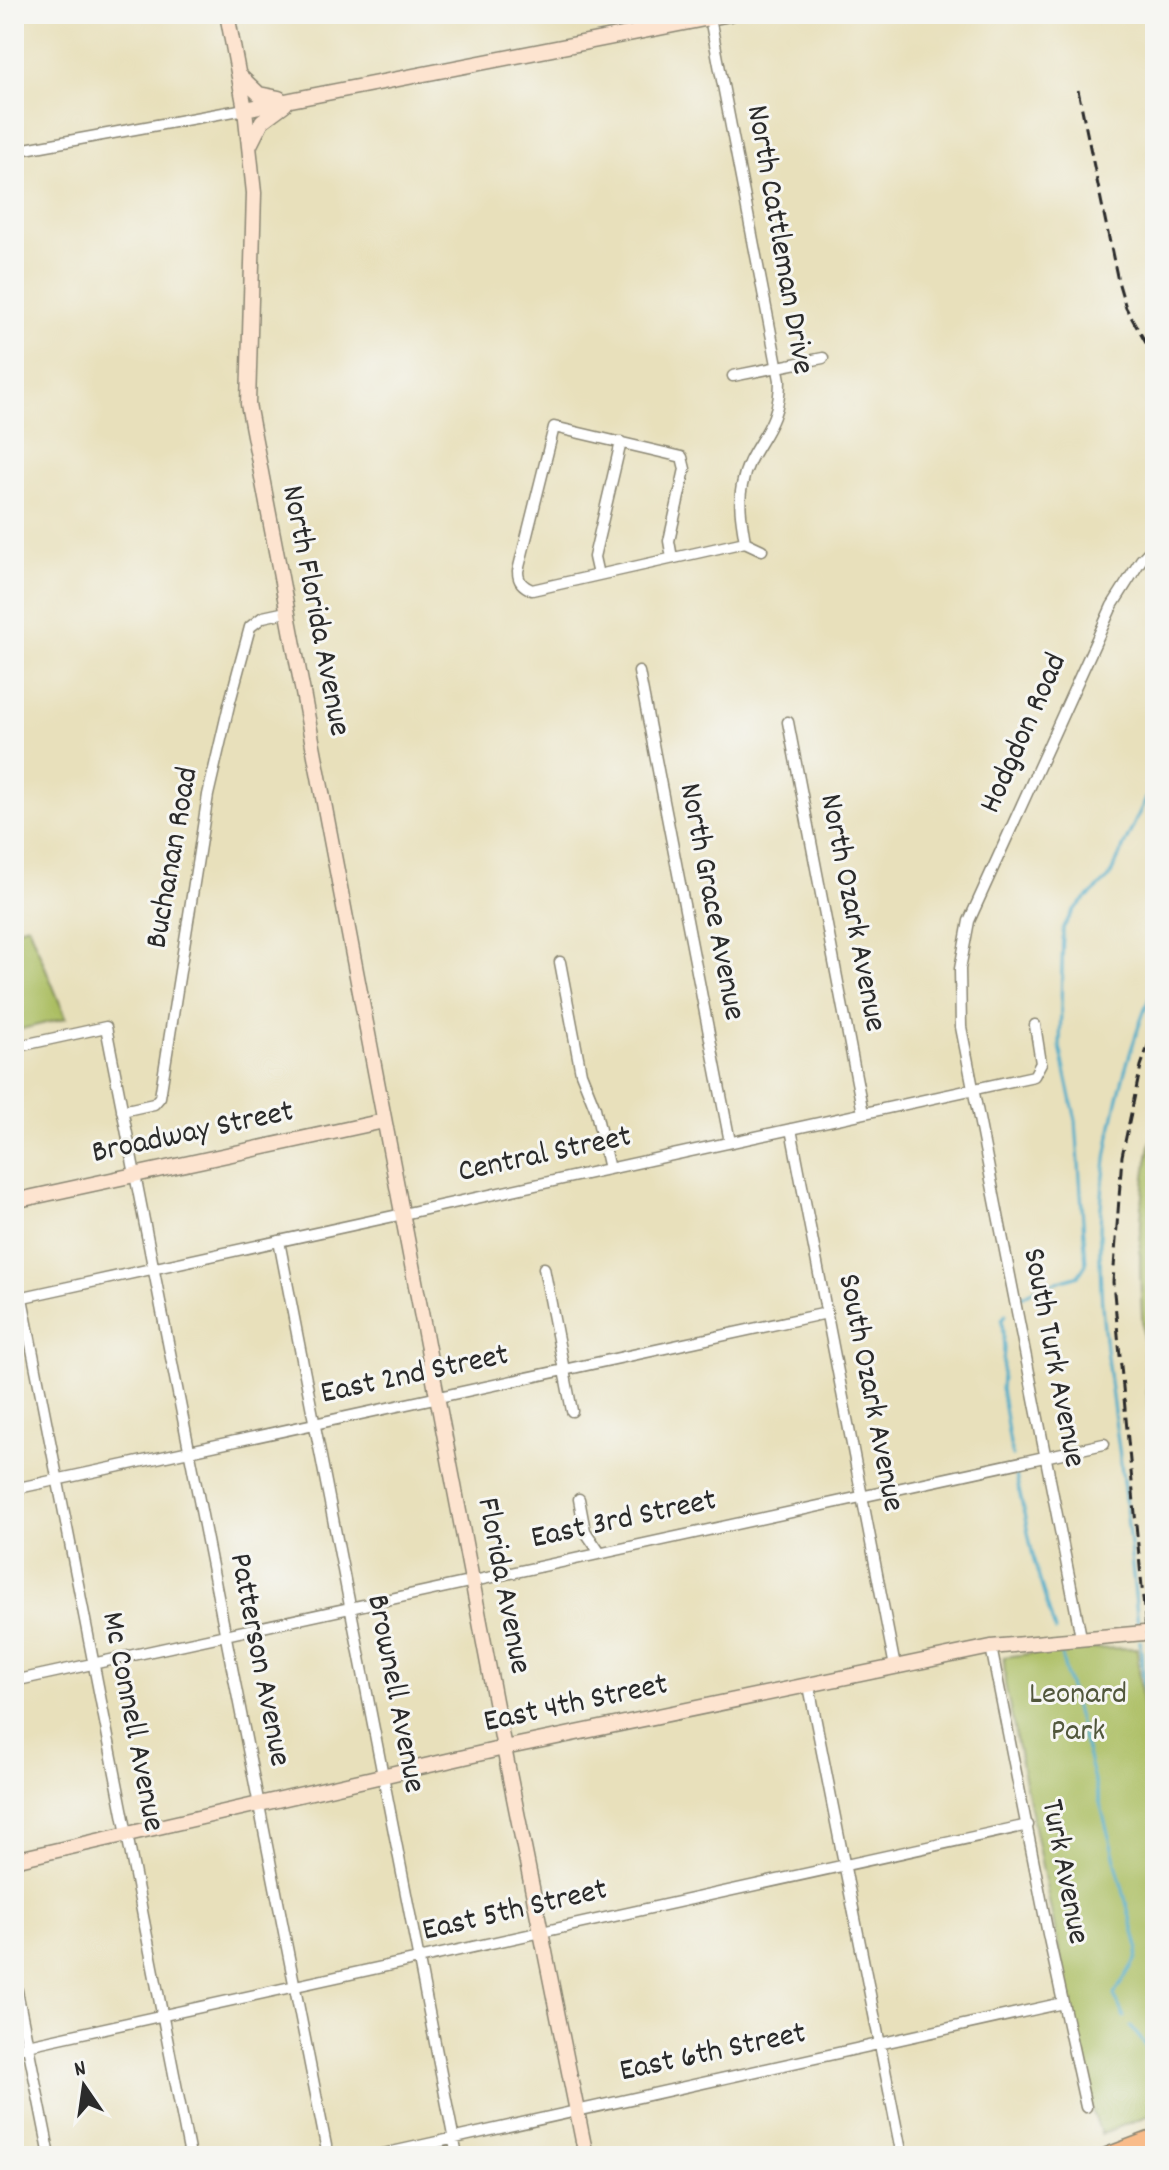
<svg xmlns="http://www.w3.org/2000/svg" width="1169" height="2170" viewBox="0 0 1169 2170" font-family="Dekko,sans-serif">
	<rect width="100%" height="100%" fill="#f6f6f2"/>
	<filter id="ink" filterUnits="userSpaceOnUse"><feTurbulence type="fractalNoise" baseFrequency=".0125" numOctaves="2"/><feDisplacementMap in="SourceGraphic" scale="16" xChannelSelector="R" yChannelSelector="G"/><feConvolveMatrix kernelMatrix="1 2 1 2 8 2 1 2 1" color-interpolation-filters="sRGB"/></filter>
	<filter id="wash" filterUnits="userSpaceOnUse"><feTurbulence type="fractalNoise" baseFrequency=".006" numOctaves="4" result="noise"/><feDisplacementMap in="SourceGraphic" scale="32" xChannelSelector="R" yChannelSelector="G"/><feGaussianBlur stdDeviation="1.8" result="paint"/><feColorMatrix in="noise" values="0 0 0 0 0 0 0 0 0 0 0 0 0 0 0 0 0 1.4 0 .05"/><feComposite in="paint" operator="in"/></filter>
	<g filter="url(#wash)">
		<rect width="100%" height="100%" fill="#e8e0bb"/>
		<path fill="#abbe62" stroke="#6b7446" stroke-width="2" d="M 28,925 L 66,1018 L 14,1031 L 14,929 Z
			M 1155,1123 L 1155,1483 C 1147,1365 1126,1238 1155,1123 Z
			M 1137,1648 L 1155,1842 L 1155,2113 L 1101,2134 L 1091,2107 L 1005,1684 L 1004,1657 L 1068,1649 Z"/>
		<g fill="none" stroke-linecap="round" stroke-linejoin="round">
			<path stroke="#4aabc9" stroke-width="3" d="M 1022,1297 L 1036,1288 L 1079,1275 L 1086,1264 L 1076,1121 L 1060,1047 L 1063,928 L 1074,910 L 1109,878 L 1155,779
				M 1006,1314 L 1002,1320 L 1004,1349 L 1001,1389 L 1012,1456
				M 1015,1471 L 1034,1561 L 1055,1631
				M 1138,1625 C 1132,1567 1127,1508 1119,1449 C 1108,1369 1096,1289 1101,1207 C 1106,1130 1126,1055 1155,983
				M 1140,1641 L 1155,1805
				M 1059,1647 L 1138,1947 L 1136,1959 L 1114,1995 L 1124,2017
				M 1131,2027 L 1155,2057"/>
		</g>
	</g>
	<g filter="url(#ink)">
		<g fill="none" stroke-linecap="round" stroke-linejoin="round">
			<g stroke="#8a8673" stroke-width="13">
				<path id="street" d="M 710,18 L 780,380 C 780,433 750,442 742,485 C 738,504 742,523 745,542 L 762,550
					M 14,151 L 245,109
					M 733,376 L 823,358
					M 672,558 L 669,541 L 685,469 L 682,457 L 554,427 L 518,571 C 518,582 523,586 532,590 L 745,542
					M 598,575 L 594,557 L 621,442
					M 639,672 L 730,1142
					M 788,722 L 863,1113
					M 560,962 L 581,1073 L 595,1108 L 609,1169
					M 14,1047 L 106,1027 L 328,2156
					M 122,1111 L 154,1104 L 160,1097 L 208,795 L 229,705 L 250,627 L 263,617 L 286,612
					M 791,1129 L 895,1667
					M 279,1241 L 457,2156
					M 544,1268 L 572,1411
					M 22,1298 L 190,2156
					M 14,1299 L 1034,1076 L 1041,1063 L 1035,1025
					M 14,1489 L 827,1313
					M 579,1499 L 585,1531 L 600,1553
					M 1081,1637 L 961,1027 L 960,969 L 969,921 L 1112,606 L 1141,560 L 1155,545
					M 991,1647 L 1048,1934 L 1086,2107
					M 14,1681 L 1104,1444
					M 809,1686 L 902,2156
					M 14,1976 L 50,2156
					M 14,2048 L 1028,1825
					M 374,2156 L 1063,2003"/>
			</g>
			<g stroke="#8a8673" stroke-width="17">
				<path id="secondary" d="M 227,14 L 245,109 L 254,193 L 248,404 L 504,1748 L 586,2156
					M 240,76 L 259,94 L 279,98
					M 245,109 L 730,14
					M 250,145 L 262,121 L 285,104
					M 14,1201 L 384,1121
					M 14,1860 L 504,1748 L 991,1647 L 1155,1632"/>
			</g>
			<g stroke="#8a8673" stroke-width="19">
				<path id="primary" d="M 1107,2156 L 1155,2138"/>
			</g>
			<use href="#street" stroke="#fff" stroke-width="10"/>
			<use href="#secondary" stroke="#fde4d0" stroke-width="14"/>
			<use href="#primary" stroke="#f9bc8a" stroke-width="16"/>
			<path stroke="#2b2b2b" stroke-width="3" stroke-dasharray="12 6" stroke-linecap="butt" d="M 1078,90 L 1118,281 L 1126,308 L 1155,359
				M 1155,1026 L 1141,1066 L 1122,1156 L 1113,1282 L 1155,1724"/>
		</g>
	</g>
	<g text-anchor="middle" dominant-baseline="central" stroke-width="6" stroke-linejoin="round" paint-order="stroke">
		<g font-size="32" fill="#2b2b2b" stroke="#f6f6f2">
			<text transform="translate(778 240) rotate(80)">North Cattleman Drive</text>
			<text transform="translate(314 611) rotate(79)">North Florida Avenue</text>
			<text transform="translate(1025 734) rotate(-66)">Hodgdon Road</text>
			<text transform="translate(174 858) rotate(-80)">Buchanan Road</text>
			<text transform="translate(710 902) rotate(79)">North Grace Avenue</text>
			<text transform="translate(851 913) rotate(79)">North Ozark Avenue</text>
			<text transform="translate(193 1134) rotate(-12)">Broadway Street</text>
			<text transform="translate(545 1156) rotate(-12)">Central Street</text>
			<text transform="translate(1052 1358) rotate(79)">South Turk Avenue</text>
			<text transform="translate(415 1376) rotate(-12)">East 2nd Street</text>
			<text transform="translate(869 1393) rotate(79)">South Ozark Avenue</text>
			<text transform="translate(624 1521) rotate(-12)">East 3rd Street</text>
			<text transform="translate(502 1586) rotate(79)">Florida Avenue</text>
			<text transform="translate(258 1660) rotate(79)">Patterson Avenue</text>
			<text transform="translate(394 1694) rotate(79)">Brownell Avenue</text>
			<text transform="translate(576 1705) rotate(-12)">East 4th Street</text>
			<text transform="translate(131 1722) rotate(79)">Mc Connell Avenue</text>
			<text transform="translate(1063 1872) rotate(79)">Turk Avenue</text>
			<text transform="translate(515 1912) rotate(-13)">East 5th Street</text>
			<text transform="translate(713 2054) rotate(-12)">East 6th Street</text>
		</g>
		<g font-size="32" fill="#51573c" stroke="#f6f6f2">
			<text x="1078" y="1696">Leonard<tspan x="1078" dy="37">Park</tspan></text>
		</g>
	</g>
	<rect width="1169" height="2170" fill="none" stroke="#f6f6f2" stroke-width="48"/>
	<g transform="translate(84 2086) rotate(347)" stroke="#f6f6f2" stroke-width="6" paint-order="stroke">
	<path d="M0-6L14 30L0 20L-14 30Z" fill="#2b2b2b"/>
	<text y="-12" font-size="22" font-weight="bold" text-anchor="middle" fill="#2b2b2b">N</text>
	</g>
</svg>
